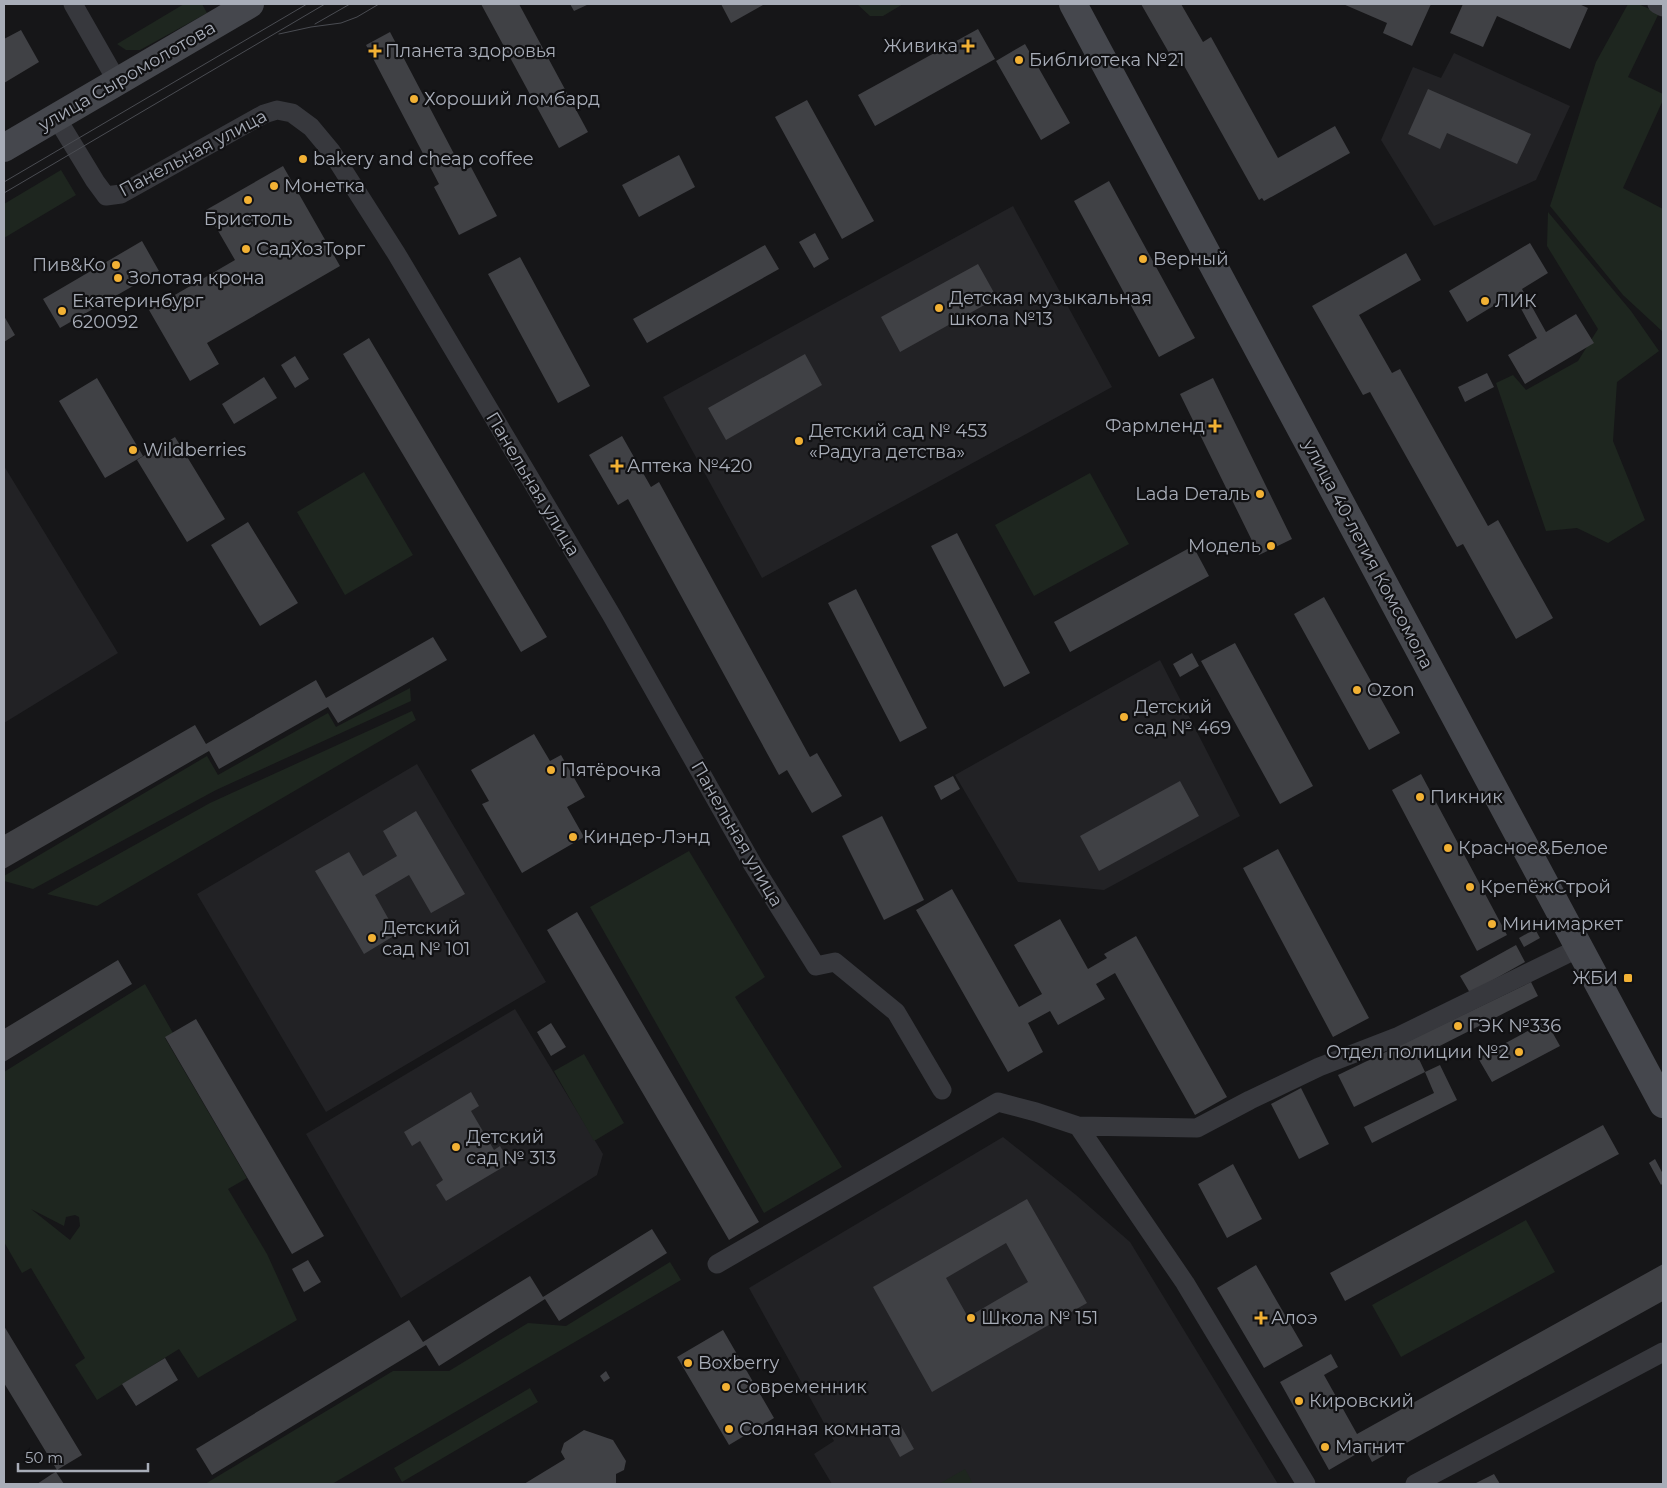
<svg xmlns="http://www.w3.org/2000/svg" width="1667" height="1488" viewBox="0 0 1667 1488" font-family="Montserrat,sans-serif">
	<rect width="100%" height="100%" fill="#161618"/>
	<path fill="#222225" d="M 1454,53 L 1570,106 L 1536,180 L 1434,226 L 1381,140 L 1413,67 L 1441,78 Z
		M 1013,206 L 1112,387 L 762,578 L 663,397 Z
		M 4,466 L 118,653 L 4,723 Z
		M 1160,660 L 1240,816 L 1104,890 L 1018,882 L 955,775 Z
		M 417,764 L 546,982 L 326,1112 L 197,894 Z
		M 515,1009 L 603,1154 L 597,1175 L 401,1298 L 306,1134 Z
		M 1003,1137 L 1076,1195 L 1130,1242 L 1278,1484 L 832,1484 L 814,1454 L 834,1441 L 749,1288 Z"/>
	<path fill="#1e261f" fill-rule="evenodd" d="M 184,4 L 202,4 L 207,13 L 140,50 L 126,50 L 117,44 Z
		M 857,4 L 903,4 L 883,16 L 870,16 Z
		M 1628,4 L 1638,4 L 1659,13 L 1628,77 L 1663,94 L 1663,100 L 1623,188 L 1663,209 L 1663,332 L 1623,295 L 1550,206 L 1596,62 Z
		M 61,170 L 76,195 L 4,238 L 4,204 Z
		M 1548,212 L 1631,311 L 1659,351 L 1617,382 L 1613,441 L 1645,520 L 1608,543 L 1577,528 L 1546,531 L 1496,383 L 1513,375 L 1526,390 L 1578,361 L 1598,329 L 1547,246 Z
		M 364,472 L 413,555 L 345,595 L 297,512 Z
		M 1090,473 L 1129,544 L 1034,596 L 995,525 Z
		M 410,688 L 411,701 L 216,790 L 33,889 L 4,881 L 4,876 L 207,756 L 218,775 L 328,713 L 336,727 Z
		M 412,711 L 416,720 L 97,906 L 47,894 L 210,803 Z
		M 689,851 L 765,977 L 735,997 L 842,1167 L 764,1213 L 590,907 Z
		M 145,984 L 173,1033 L 165,1038 L 247,1178 L 228,1189 L 267,1254 L 297,1320 L 198,1378 L 179,1349 L 97,1400 L 75,1365 L 85,1358 L 31,1268 L 22,1273 L 4,1242 L 4,1072 ZM 31,1209 L 64,1226 L 66,1217 L 75,1215 L 79,1217 L 80,1226 L 70,1240 Z
		M 584,1054 L 624,1123 L 594,1141 L 554,1071 Z
		M 1526,1220 L 1555,1272 L 1401,1357 L 1372,1305 Z
		M 670,1262 L 681,1280 L 332,1484 L 205,1484 L 393,1371 L 449,1371 L 528,1323 L 566,1326 Z
		M 530,1388 L 538,1402 L 402,1482 L 394,1468 Z
		M 965,1469 L 973,1484 L 939,1484 Z"/>
	<path fill="#404145" fill-rule="evenodd" d="M 481,4 L 519,4 L 588,132 L 559,148 Z
		M 570,4 L 589,4 L 574,11 Z
		M 721,4 L 762,4 L 763,5 L 731,23 Z
		M 1141,4 L 1181,4 L 1203,42 L 1211,37 L 1278,158 L 1335,126 L 1350,153 L 1264,201 L 1262,198 L 1259,200 L 1182,62 L 1176,65 Z
		M 1343,4 L 1431,4 L 1412,46 L 1383,33 L 1387,23 Z
		M 1463,4 L 1579,4 L 1588,8 L 1570,49 L 1497,16 L 1483,47 L 1450,33 Z
		M 978,29 L 995,59 L 875,126 L 858,95 Z
		M 21,30 L 39,62 L 4,83 L 4,39 Z
		M 390,32 L 463,171 L 471,167 L 497,216 L 459,235 L 434,187 L 439,184 L 366,45 Z
		M 1025,44 L 1070,123 L 1041,140 L 996,61 Z
		M 1428,89 L 1531,134 L 1517,164 L 1447,133 L 1440,149 L 1408,134 Z
		M 807,100 L 874,221 L 842,239 L 775,117 Z
		M 679,155 L 695,187 L 639,217 L 622,185 Z
		M 283,166 L 340,266 L 207,343 L 219,364 L 190,381 L 149,310 L 235,260 L 206,210 Z
		M 1109,181 L 1195,338 L 1159,357 L 1074,201 Z
		M 815,233 L 829,259 L 814,268 L 799,242 Z
		M 142,241 L 159,271 L 60,328 L 43,299 Z
		M 1530,243 L 1548,273 L 1522,289 L 1546,332 L 1576,314 L 1594,343 L 1525,384 L 1508,355 L 1537,338 L 1513,294 L 1467,322 L 1449,291 Z
		M 765,245 L 779,269 L 647,343 L 633,319 Z
		M 1406,253 L 1421,280 L 1359,315 L 1392,373 L 1400,369 L 1488,526 L 1498,520 L 1553,618 L 1516,639 L 1463,544 L 1457,547 L 1370,392 L 1363,395 L 1312,306 Z
		M 520,257 L 590,386 L 558,403 L 488,274 Z
		M 978,264 L 997,298 L 900,352 L 881,317 Z
		M 4,316 L 15,335 L 4,342 Z
		M 369,338 L 547,637 L 521,652 L 343,354 Z
		M 805,354 L 822,385 L 726,440 L 708,408 Z
		M 295,356 L 309,379 L 295,388 L 281,365 Z
		M 1487,373 L 1494,387 L 1465,402 L 1458,387 Z
		M 264,377 L 277,398 L 234,424 L 222,404 Z
		M 97,378 L 143,456 L 105,478 L 59,401 Z
		M 1213,378 L 1292,539 L 1259,555 L 1180,394 Z
		M 622,436 L 651,487 L 659,482 L 810,757 L 817,753 L 842,796 L 812,813 L 787,770 L 779,775 L 628,499 L 618,505 L 589,455 Z
		M 175,437 L 225,519 L 187,542 L 137,460 Z
		M 248,522 L 298,603 L 260,626 L 211,545 Z
		M 957,533 L 1030,673 L 1004,687 L 931,546 Z
		M 1193,546 L 1209,576 L 1070,652 L 1054,622 Z
		M 856,589 L 927,728 L 900,742 L 828,603 Z
		M 1324,597 L 1400,733 L 1369,750 L 1294,614 Z
		M 433,637 L 447,660 L 338,723 L 328,707 L 219,769 L 209,751 L 4,869 L 4,835 L 195,725 L 206,744 L 316,680 L 326,698 Z
		M 1235,643 L 1313,786 L 1280,804 L 1201,661 Z
		M 1192,653 L 1199,666 L 1180,677 L 1173,664 Z
		M 534,734 L 550,761 L 561,755 L 585,797 L 567,807 L 584,837 L 522,873 L 482,804 L 489,801 L 471,770 Z
		M 1421,774 L 1507,935 L 1477,951 L 1392,790 Z
		M 953,776 L 960,789 L 941,800 L 934,786 Z
		M 1180,781 L 1199,816 L 1099,871 L 1080,836 Z
		M 416,811 L 465,894 L 431,913 L 409,875 L 375,895 L 397,934 L 364,954 L 315,871 L 349,852 L 363,876 L 397,856 L 383,831 Z
		M 882,816 L 924,900 L 884,920 L 842,836 Z
		M 1278,849 L 1369,1018 L 1333,1037 L 1243,868 Z
		M 952,889 L 1019,1007 L 1042,994 L 1014,945 L 1060,919 L 1088,969 L 1107,958 L 1104,954 L 1136,936 L 1227,1097 L 1195,1115 L 1115,973 L 1096,984 L 1105,999 L 1058,1025 L 1050,1011 L 1028,1023 L 1043,1052 L 1008,1072 L 916,910 Z
		M 577,912 L 759,1222 L 729,1240 L 547,930 Z
		M 1535,929 L 1540,938 L 1524,947 L 1519,938 Z
		M 1516,945 L 1525,962 L 1470,993 L 1460,976 Z
		M 118,960 L 132,984 L 4,1062 L 4,1029 Z
		M 1531,982 L 1538,996 L 1418,1057 L 1425,1072 L 1354,1107 L 1338,1075 Z
		M 196,1019 L 324,1236 L 292,1254 L 165,1037 Z
		M 1546,1021 L 1560,1046 L 1492,1082 L 1478,1058 Z
		M 551,1023 L 566,1047 L 551,1056 L 537,1032 Z
		M 1440,1065 L 1457,1100 L 1372,1143 L 1364,1127 L 1434,1093 L 1425,1072 Z
		M 1301,1088 L 1329,1144 L 1299,1159 L 1271,1104 Z
		M 471,1092 L 479,1106 L 471,1111 L 494,1150 L 500,1146 L 510,1163 L 446,1201 L 436,1185 L 443,1180 L 420,1141 L 412,1146 L 404,1132 Z
		M 1603,1125 L 1619,1154 L 1345,1301 L 1330,1273 Z
		M 1655,1159 L 1663,1174 L 1663,1183 L 1661,1185 L 1649,1163 Z
		M 1233,1164 L 1262,1219 L 1227,1238 L 1198,1184 Z
		M 1027,1199 L 1087,1303 L 932,1392 L 873,1287 ZM 1006,1243 L 1028,1282 L 968,1317 L 946,1278 Z
		M 652,1229 L 667,1253 L 559,1321 L 545,1299 L 439,1366 L 426,1345 L 212,1475 L 196,1449 L 409,1320 L 423,1342 L 530,1276 L 543,1297 Z
		M 308,1260 L 321,1282 L 304,1292 L 292,1269 Z
		M 1663,1264 L 1663,1301 L 1372,1462 L 1365,1449 L 1329,1470 L 1280,1382 L 1331,1354 L 1338,1367 L 1324,1375 L 1357,1434 Z
		M 1256,1265 L 1303,1346 L 1264,1368 L 1217,1288 Z
		M 4,1326 L 82,1455 L 57,1470 L 4,1383 Z
		M 723,1330 L 774,1418 L 729,1445 L 677,1357 Z
		M 165,1358 L 178,1380 L 136,1406 L 122,1384 Z
		M 606,1371 L 610,1378 L 604,1382 L 600,1376 Z
		M 901,1426 L 914,1449 L 900,1457 L 887,1434 Z
		M 584,1430 L 613,1440 L 626,1461 L 624,1470 L 616,1474 L 616,1483 L 524,1484 L 565,1459 L 561,1452 L 564,1443 Z
		M 56,1472 L 64,1484 L 37,1484 L 52,1474 Z
		M 1494,1474 L 1500,1484 L 1474,1484 Z"/>
	<g fill="none" stroke-linecap="round" stroke-linejoin="round">
		<path stroke="#37383d" stroke-width="19" d="M 73,4 L 117,81
			M 1657,4 L 1663,7
			M 56,117 L 95,181 L 106,196 L 121,194 L 264,114 L 277,110 L 292,113 L 311,127 L 331,151 L 396,253 L 612,616 L 753,865 L 816,966 L 835,962 L 896,1012 L 942,1090
			M 1078,1126 L 1185,1283 L 1306,1484
			M 717,1264 L 998,1102 L 1036,1112 L 1078,1126 L 1197,1128 L 1250,1100 L 1319,1067 L 1399,1036 L 1579,948
			M 1415,1484 L 1663,1352"/>
		<path stroke="#45474d" stroke-width="28" d="M 1073,4 L 1663,1104
			M 4,148 L 250,4"/>
		<path stroke="#4a4c52" stroke-width="1" d="M 315,24 L 350,4
			M 279,34 L 311,27 L 341,23 L 357,17 L 379,4
			M 4,182 L 307,4
			M 4,193 L 325,4"/>
	</g>
	<g fill="#f2b134" stroke="#111113" stroke-width="2">
		<path d="M965.5 38.5h5v5h5v5h-5v5h-5v-5h-5v-5h5z"/>
		<path d="M372.5 43.5h5v5h5v5h-5v5h-5v-5h-5v-5h5z"/>
		<circle cx="1019" cy="60" r="5"/>
		<circle cx="414" cy="99" r="5"/>
		<circle cx="303" cy="159" r="5"/>
		<circle cx="274" cy="186" r="5"/>
		<circle cx="248" cy="200" r="5"/>
		<circle cx="246" cy="249" r="5"/>
		<circle cx="1143" cy="259" r="5"/>
		<circle cx="116" cy="265" r="5"/>
		<circle cx="118" cy="278" r="5"/>
		<circle cx="1485" cy="301" r="5"/>
		<circle cx="939" cy="308" r="5"/>
		<circle cx="62" cy="311" r="5"/>
		<path d="M1212.5 418.5h5v5h5v5h-5v5h-5v-5h-5v-5h5z"/>
		<circle cx="799" cy="441" r="5"/>
		<circle cx="133" cy="450" r="5"/>
		<path d="M614.5 458.5h5v5h5v5h-5v5h-5v-5h-5v-5h5z"/>
		<circle cx="1260" cy="494" r="5"/>
		<circle cx="1271" cy="546" r="5"/>
		<circle cx="1357" cy="690" r="5"/>
		<circle cx="1124" cy="717" r="5"/>
		<circle cx="551" cy="770" r="5"/>
		<circle cx="1420" cy="797" r="5"/>
		<circle cx="573" cy="837" r="5"/>
		<circle cx="1448" cy="848" r="5"/>
		<circle cx="1470" cy="887" r="5"/>
		<circle cx="1492" cy="924" r="5"/>
		<circle cx="372" cy="938" r="5"/>
		<rect x="1623" y="973" width="10" height="10" rx="2.5"/>
		<circle cx="1458" cy="1026" r="5"/>
		<circle cx="1519" cy="1052" r="5"/>
		<circle cx="456" cy="1147" r="5"/>
		<circle cx="971" cy="1318" r="5"/>
		<path d="M1258.5 1310.5h5v5h5v5h-5v5h-5v-5h-5v-5h5z"/>
		<circle cx="688" cy="1363" r="5"/>
		<circle cx="726" cy="1387" r="5"/>
		<circle cx="1299" cy="1401" r="5"/>
		<circle cx="729" cy="1429" r="5"/>
		<circle cx="1325" cy="1447" r="5"/>
	</g>
	<g text-anchor="middle" dominant-baseline="central" stroke-width="4.5" stroke-linejoin="round" paint-order="stroke">
		<g font-size="18" fill="#a8adb8" stroke="#111113" text-anchor="start">
			<text x="958" y="46" text-anchor="end">Живика</text>
			<text x="385" y="51">Планета здоровья</text>
			<text x="1029" y="60">Библиотека №21</text>
			<text x="424" y="99">Хороший ломбард</text>
			<text x="313" y="159">bakery and cheap coffee</text>
			<text x="284" y="186">Монетка</text>
			<text x="248" y="219" text-anchor="middle">Бристоль</text>
			<text x="256" y="249">СадХозТорг</text>
			<text x="1153" y="259">Верный</text>
			<text x="106" y="265" text-anchor="end">Пив&amp;Ко</text>
			<text x="128" y="278">Золотая крона</text>
			<text x="949" y="298">Детская музыкальная<tspan x="949" dy="21">школа №13</tspan></text>
			<text x="72" y="301">Екатеринбург<tspan x="72" dy="21">620092</tspan></text>
			<text x="1495" y="301">ЛИК</text>
			<text x="1205" y="426" text-anchor="end">Фармленд</text>
			<text x="809" y="431">Детский сад № 453<tspan x="809" dy="21">«Радуга детства»</tspan></text>
			<text x="143" y="450">Wildberries</text>
			<text x="627" y="466">Аптека №420</text>
			<text x="1250" y="494" text-anchor="end">Lada Dеталь</text>
			<text x="1261" y="546" text-anchor="end">Модель</text>
			<text x="1367" y="690">Ozon</text>
			<text x="1134" y="707">Детский<tspan x="1134" dy="21">сад № 469</tspan></text>
			<text x="561" y="770">Пятёрочка</text>
			<text x="1430" y="797">Пикник</text>
			<text x="583" y="837">Киндер-Лэнд</text>
			<text x="1458" y="848">Красное&amp;Белое</text>
			<text x="1480" y="887">КрепёжСтрой</text>
			<text x="1502" y="924">Минимаркет</text>
			<text x="382" y="928">Детский<tspan x="382" dy="21">сад № 101</tspan></text>
			<text x="1618" y="978" text-anchor="end">ЖБИ</text>
			<text x="1468" y="1026">ГЭК №336</text>
			<text x="1509" y="1052" text-anchor="end">Отдел полиции №2</text>
			<text x="466" y="1137">Детский<tspan x="466" dy="21">сад № 313</tspan></text>
			<text x="981" y="1318">Школа № 151</text>
			<text x="1271" y="1318">Алоэ</text>
			<text x="698" y="1363">Boxberry</text>
			<text x="736" y="1387">Современник</text>
			<text x="1309" y="1401">Кировский</text>
			<text x="739" y="1429">Соляная комната</text>
			<text x="1335" y="1447">Магнит</text>
		</g>
		<g font-size="18" fill="#a8adb8" stroke="#111113">
			<text transform="translate(127 76) rotate(-30)">улица Сыромолотова</text>
			<text transform="translate(193 153) rotate(-28)">Панельная улица</text>
			<text transform="translate(533 484) rotate(59)">Панельная улица</text>
			<text transform="translate(1368 554) rotate(62)">улица 40-летия Комсомола</text>
			<text transform="translate(737 834) rotate(60)">Панельная улица</text>
		</g>
	</g>
	<rect width="1667" height="1488" fill="none" stroke="#a8adb8" stroke-width="10"/>
	<path d="M18 1463v8h130v-8" fill="none" stroke="#a8adb8" stroke-width="2.5"/>
	<text x="25" y="1463" font-size="15" fill="#a8adb8" stroke="#111113" stroke-width="4" paint-order="stroke">50 m</text>
</svg>
